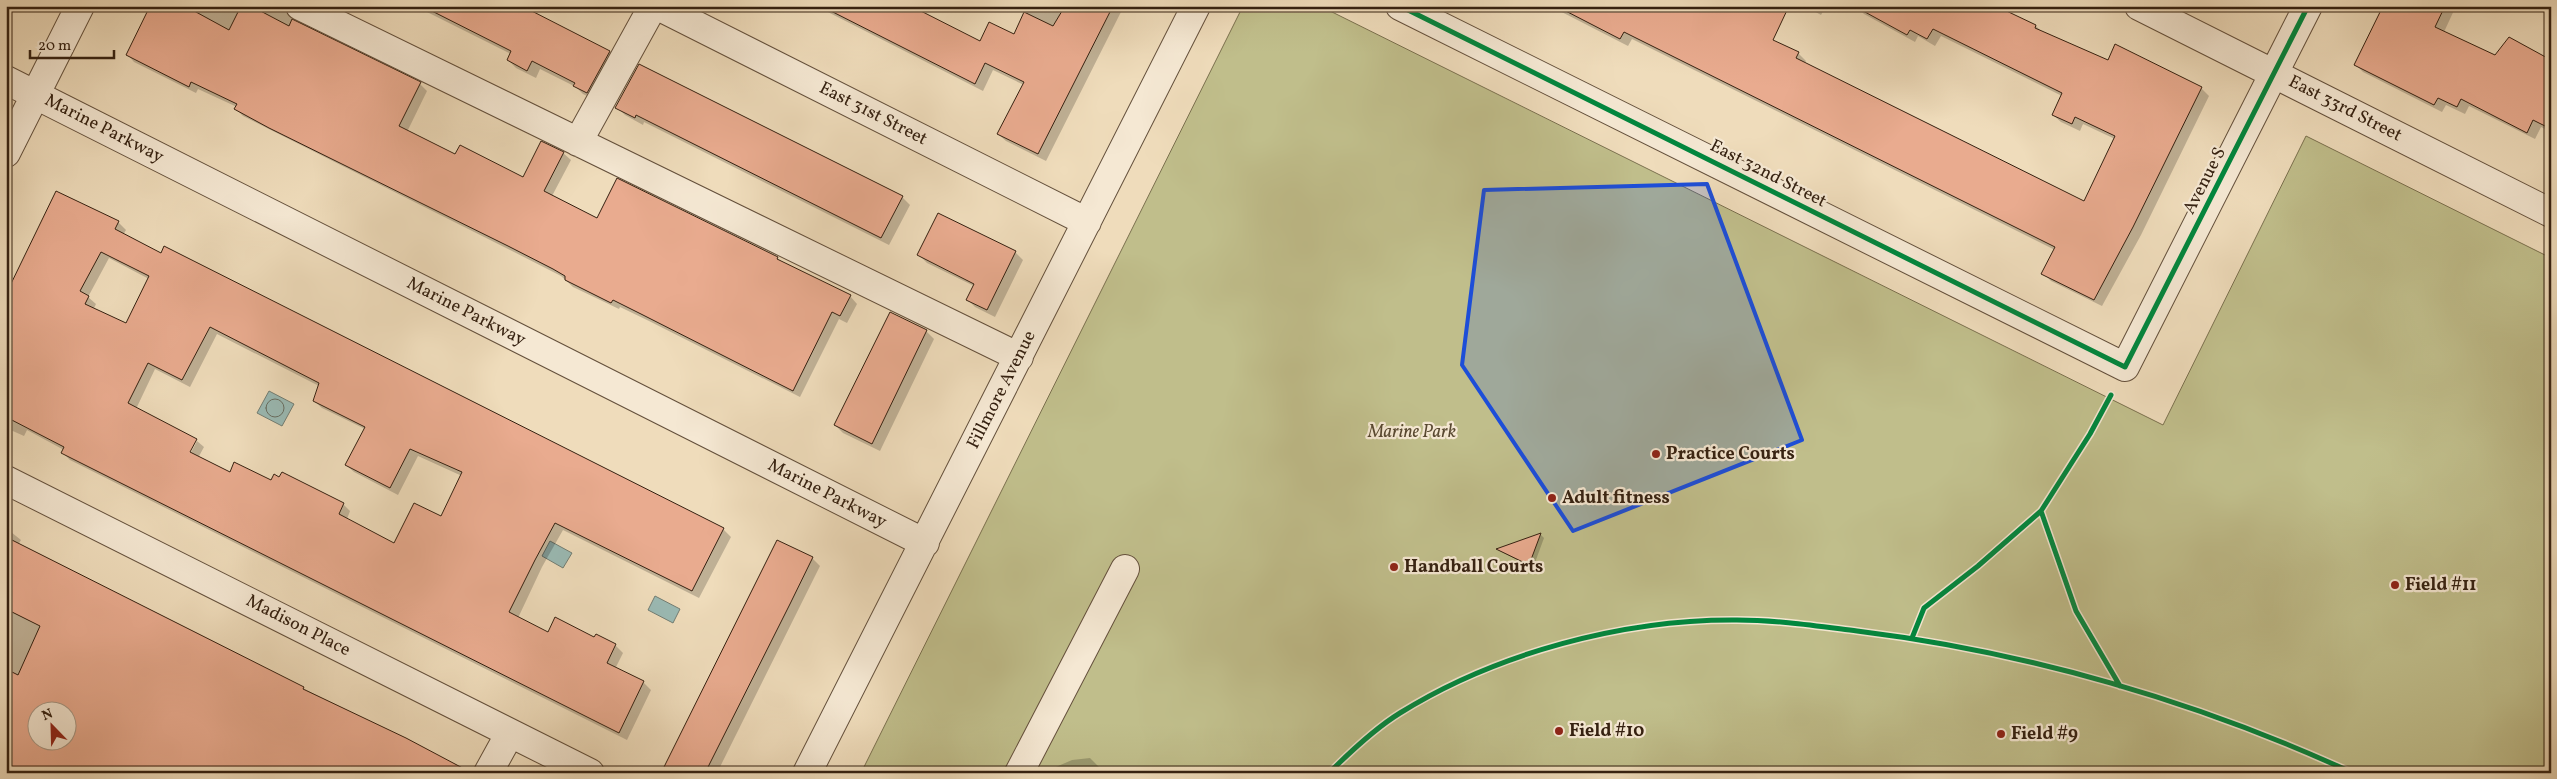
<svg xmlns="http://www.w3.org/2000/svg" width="2557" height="779" viewBox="0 0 2557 779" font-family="Vollkorn,serif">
	<rect width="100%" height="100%" fill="#efdcbb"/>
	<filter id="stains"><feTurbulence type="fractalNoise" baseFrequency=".004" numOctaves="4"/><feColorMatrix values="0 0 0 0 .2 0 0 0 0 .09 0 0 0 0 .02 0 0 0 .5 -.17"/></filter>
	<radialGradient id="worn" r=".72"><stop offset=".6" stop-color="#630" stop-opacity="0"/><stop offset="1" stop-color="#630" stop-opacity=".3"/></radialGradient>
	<path fill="#c0be8b" stroke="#7a704e" d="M 1243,6 L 1320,6 L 2163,425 L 2306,136 L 2551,258 L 2551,773 L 861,773 Z"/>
	<path fill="#9abab4" stroke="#727d73" d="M 269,391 L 294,404 L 282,426 L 257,413 Z
		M 550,541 L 572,553 L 563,568 L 542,556 Z
		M 655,596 L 680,609 L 673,623 L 648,610 Z"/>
	<path fill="#0003" fill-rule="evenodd" d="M 151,6 L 276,6 L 284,10 L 296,23 L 420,84 L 427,91 L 407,132 L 456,156 L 523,178 L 542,143 L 563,153 L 571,160 L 552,196 L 597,220 L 777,258 L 782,262 L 850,296 L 857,304 L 847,323 L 839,319 L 800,397 L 649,321 L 620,307 L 619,309 L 573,287 L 561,276 L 516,253 L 243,116 L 236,109 L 237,107 L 198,89 L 196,93 L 134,62 L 127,54 Z
		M 415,6 L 519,6 L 610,52 L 618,60 L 595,100 L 583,94 L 576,87 L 540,69 L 536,78 L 516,68 L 508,60 L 511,54 Z
		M 816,6 L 909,6 L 980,43 L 1014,36 L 1029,6 L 1124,6 L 1046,161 L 1006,141 L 998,134 L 1024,85 L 993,70 L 983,91 Z
		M 1550,6 L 1690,6 L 1798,53 L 1806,61 L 1805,63 L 2084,202 L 2115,139 L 2083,124 L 2080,131 L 2061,122 L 2053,115 L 2062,96 L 1941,36 L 1935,46 L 1918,36 L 1915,42 L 1864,14 L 1856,6 L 2036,26 L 2042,32 L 2109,62 L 2201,88 L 2209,96 L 2141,235 L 2102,306 L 2051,281 L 2043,273 L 2055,250 L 1632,39 L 1628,46 Z
		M 1805,6 L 1826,6 L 1821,15 Z
		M 2238,6 L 2253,6 L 2250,12 Z
		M 2385,6 L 2456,6 L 2444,32 L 2496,56 L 2551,62 L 2551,132 L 2541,127 L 2535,139 L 2469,106 L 2465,114 L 2446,105 L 2442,112 L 2363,72 L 2355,64 Z
		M 617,107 L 902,197 L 910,205 L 889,245 L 644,122 L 643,125 L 625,115 Z
		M 118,222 L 126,230 L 123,235 L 162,255 L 165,248 L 724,530 L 731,537 L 699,598 L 563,530 L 542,567 L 518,618 L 549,633 L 595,639 L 596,636 L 615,645 L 623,653 L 615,669 L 644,683 L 651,690 L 627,740 L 70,460 L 63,453 L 64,450 L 27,430 L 24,436 L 6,428 L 6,294 ZM 109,258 L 149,279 L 126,325 L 93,310 L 96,304 L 88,297 ZM 217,334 L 319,386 L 314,401 L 322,408 L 365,429 L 346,465 L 354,472 L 398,495 L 418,456 L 462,476 L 442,518 L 395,545 L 347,519 L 350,511 L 343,504 L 271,482 L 230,474 L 198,458 L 204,447 L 197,441 L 188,458 L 186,457 L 196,440 L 136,409 L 155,369 L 190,387 Z
		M 1015,252 L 1023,260 L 995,317 L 975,307 L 967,299 L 974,286 L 927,263 L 919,255 Z
		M 926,331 L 934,339 L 880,451 L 843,433 L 835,425 Z
		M 6,528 L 21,540 L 18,545 L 468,771 L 6,773 ZM 38,712 L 68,712 L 68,742 L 38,742 Z
		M 1540,534 L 1544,538 L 1533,568 L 1498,550 Z
		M 812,558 L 820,566 L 717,773 L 669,773 Z
		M 1090,758 L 1100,768 L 1113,773 L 1042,773 L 1072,760 Z"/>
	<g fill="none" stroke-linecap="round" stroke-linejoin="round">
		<path stroke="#686e62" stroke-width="1" d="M266 408a9 9 0 1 1 18 0a9 9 0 1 1-18 0Z"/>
	</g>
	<path fill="#e9ab8f" stroke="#352111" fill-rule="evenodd" d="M 150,6 L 185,6 L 229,30 L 241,6 L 251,6 L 289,26 L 292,19 L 421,82 L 399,126 L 455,154 L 460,145 L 523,177 L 541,141 L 564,152 L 544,191 L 597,218 L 617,178 L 778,257 L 777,259 L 851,295 L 840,316 L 832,312 L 793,391 L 641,314 L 613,300 L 611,303 L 565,280 L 565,276 L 553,269 L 508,246 L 269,128 L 234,109 L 237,104 L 191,82 L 189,87 L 126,55 Z
		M 422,6 L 522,6 L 610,51 L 587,93 L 573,86 L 575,83 L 532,61 L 527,71 L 507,60 L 511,51 Z
		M 821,6 L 911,6 L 980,41 L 989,22 L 1014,34 L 1024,12 L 1053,26 L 1065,6 L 1113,6 L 1038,154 L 997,134 L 1024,82 L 985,63 L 975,84 Z
		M 1556,6 L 1789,6 L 1773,40 L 1799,52 L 1796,58 L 2084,201 L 2115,136 L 2075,117 L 2072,124 L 2052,115 L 2062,93 L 1933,29 L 1927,39 L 1910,30 L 1907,35 L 1854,6 L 1996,6 L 2036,25 L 2035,28 L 2108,60 L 2115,44 L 2202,87 L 2133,227 L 2094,300 L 2041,274 L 2055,247 L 1624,32 L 1620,39 Z
		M 2383,6 L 2445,6 L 2435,27 L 2495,55 L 2509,37 L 2551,60 L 2551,129 L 2533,120 L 2527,133 L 2461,99 L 2457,107 L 2438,98 L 2434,105 L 2354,65 Z
		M 639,64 L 903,196 L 881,238 L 636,115 L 635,118 L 615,108 Z
		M 56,191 L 119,221 L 115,229 L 161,253 L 164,246 L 724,528 L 692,591 L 555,523 L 535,560 L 509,612 L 548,632 L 555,617 L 594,637 L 596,634 L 616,644 L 607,663 L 644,681 L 619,733 L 61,453 L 64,447 L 6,417 L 6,294 ZM 101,252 L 149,276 L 126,323 L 85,304 L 89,296 L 80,291 ZM 210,327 L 319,383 L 313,401 L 365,427 L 345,465 L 390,488 L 410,449 L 462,472 L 441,516 L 414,503 L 394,543 L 339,514 L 344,503 L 282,472 L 279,477 L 274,474 L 271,480 L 234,462 L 230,472 L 190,452 L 197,439 L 128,403 L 148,363 L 182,380 Z
		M 938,213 L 1016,251 L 987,310 L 966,300 L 974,284 L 917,255 Z
		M 890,312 L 927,330 L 872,444 L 834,425 Z
		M 1541,533 L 1529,565 L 1496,549 Z
		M 6,537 L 304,687 L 303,689 L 406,738 L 472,773 L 6,773 L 6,669 L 18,675 L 40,626 L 6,609 ZM 38,712 L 68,712 L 68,742 L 38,742 Z
		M 777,540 L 813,557 L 790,604 L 705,773 L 661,773 Z"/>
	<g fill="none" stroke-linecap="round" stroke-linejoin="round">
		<g stroke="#64503c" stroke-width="30">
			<path id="minor" d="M 300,6 L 1019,357
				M 658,6 L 1087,222
				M 1400,6 L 2125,367 L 2308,6
				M 2139,6 L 2551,213
				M 6,80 L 925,543
				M 578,142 L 653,6
				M 6,153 L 80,6
				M 6,480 L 590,773
				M 488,773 L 510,733
				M 807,773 L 1196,6
				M 1019,773 L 1125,569"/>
		</g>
		<use href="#minor" stroke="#f5e8d3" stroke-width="28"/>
		<g stroke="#f5e8d3" stroke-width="8">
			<path id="cycleway" d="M 1400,6 L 2125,367 L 2308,6
				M 2041,511 L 2076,611 L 2120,686
				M 1912,638 L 1924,608 L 1978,566 L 2041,511 L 2090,434 L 2111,395
				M 1329,773 C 1350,752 1374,729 1400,713 C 1496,653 1624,619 1737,620 C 1777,620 1817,626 1857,631 C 2027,652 2197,701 2353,773"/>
		</g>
		<use href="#cycleway" stroke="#00873e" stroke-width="5"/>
	</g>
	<path fill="#1d4ed8" fill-opacity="0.2" stroke="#1d4ed8" stroke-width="4" stroke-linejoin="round" d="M 1707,184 L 1802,440 L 1573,531 L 1462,365 L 1484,190 Z"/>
	<g fill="#8f2418" stroke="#f5e8d3" stroke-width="2">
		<circle cx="1656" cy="454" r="5"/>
		<circle cx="1552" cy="498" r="5"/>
		<circle cx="1394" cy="567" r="5"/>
		<circle cx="2395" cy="585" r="5"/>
		<circle cx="1559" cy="731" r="5"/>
		<circle cx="2001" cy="734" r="5"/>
	</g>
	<g text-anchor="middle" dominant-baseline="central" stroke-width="4.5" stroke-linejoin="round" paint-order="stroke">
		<g font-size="18" fill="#352111" stroke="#f5e8d3">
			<text transform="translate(2345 109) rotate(27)">East 33rd Street</text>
			<text transform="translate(873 114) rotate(27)">East 31st Street</text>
			<text transform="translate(104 129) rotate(27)">Marine Parkway</text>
			<text transform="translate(1768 174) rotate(27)">East 32nd Street</text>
			<text transform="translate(2205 181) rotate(-63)">Avenue S</text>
			<text transform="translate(466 312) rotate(27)">Marine Parkway</text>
			<text transform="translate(1002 390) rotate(-63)">Fillmore Avenue</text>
			<text transform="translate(827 494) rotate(27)">Marine Parkway</text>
			<text transform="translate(298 626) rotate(27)">Madison Place</text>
		</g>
		<g font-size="18" font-style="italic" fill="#584830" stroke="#f5e8d3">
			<text x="1412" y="432">Marine Park</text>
		</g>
		<g font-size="18" font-weight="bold" fill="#352111" stroke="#f5e8d3" text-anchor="start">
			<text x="1666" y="454">Practice Courts</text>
			<text x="1562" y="498">Adult fitness</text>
			<text x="1404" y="567">Handball Courts</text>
			<text x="2405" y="585">Field #11</text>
			<text x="1569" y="731">Field #10</text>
			<text x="2011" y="734">Field #9</text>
		</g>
	</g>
	<rect width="2557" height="779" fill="none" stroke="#efdcbb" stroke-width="25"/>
	<rect x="8" y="8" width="2542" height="764" fill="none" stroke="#352111" stroke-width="2.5"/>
	<rect x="12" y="12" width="2532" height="754" fill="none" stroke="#352111"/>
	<g transform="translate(52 726) rotate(337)"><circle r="24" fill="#f5e8d3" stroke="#a89885"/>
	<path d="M0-4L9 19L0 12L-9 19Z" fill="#8f2418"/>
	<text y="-8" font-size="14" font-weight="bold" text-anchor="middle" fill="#352111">N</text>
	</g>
	<path d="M30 50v8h84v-8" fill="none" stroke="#352111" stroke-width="2.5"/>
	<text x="38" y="50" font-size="15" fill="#352111" stroke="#f5e8d3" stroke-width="4" paint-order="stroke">20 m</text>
	<rect width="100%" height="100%" filter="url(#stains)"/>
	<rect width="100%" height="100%" fill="url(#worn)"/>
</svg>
